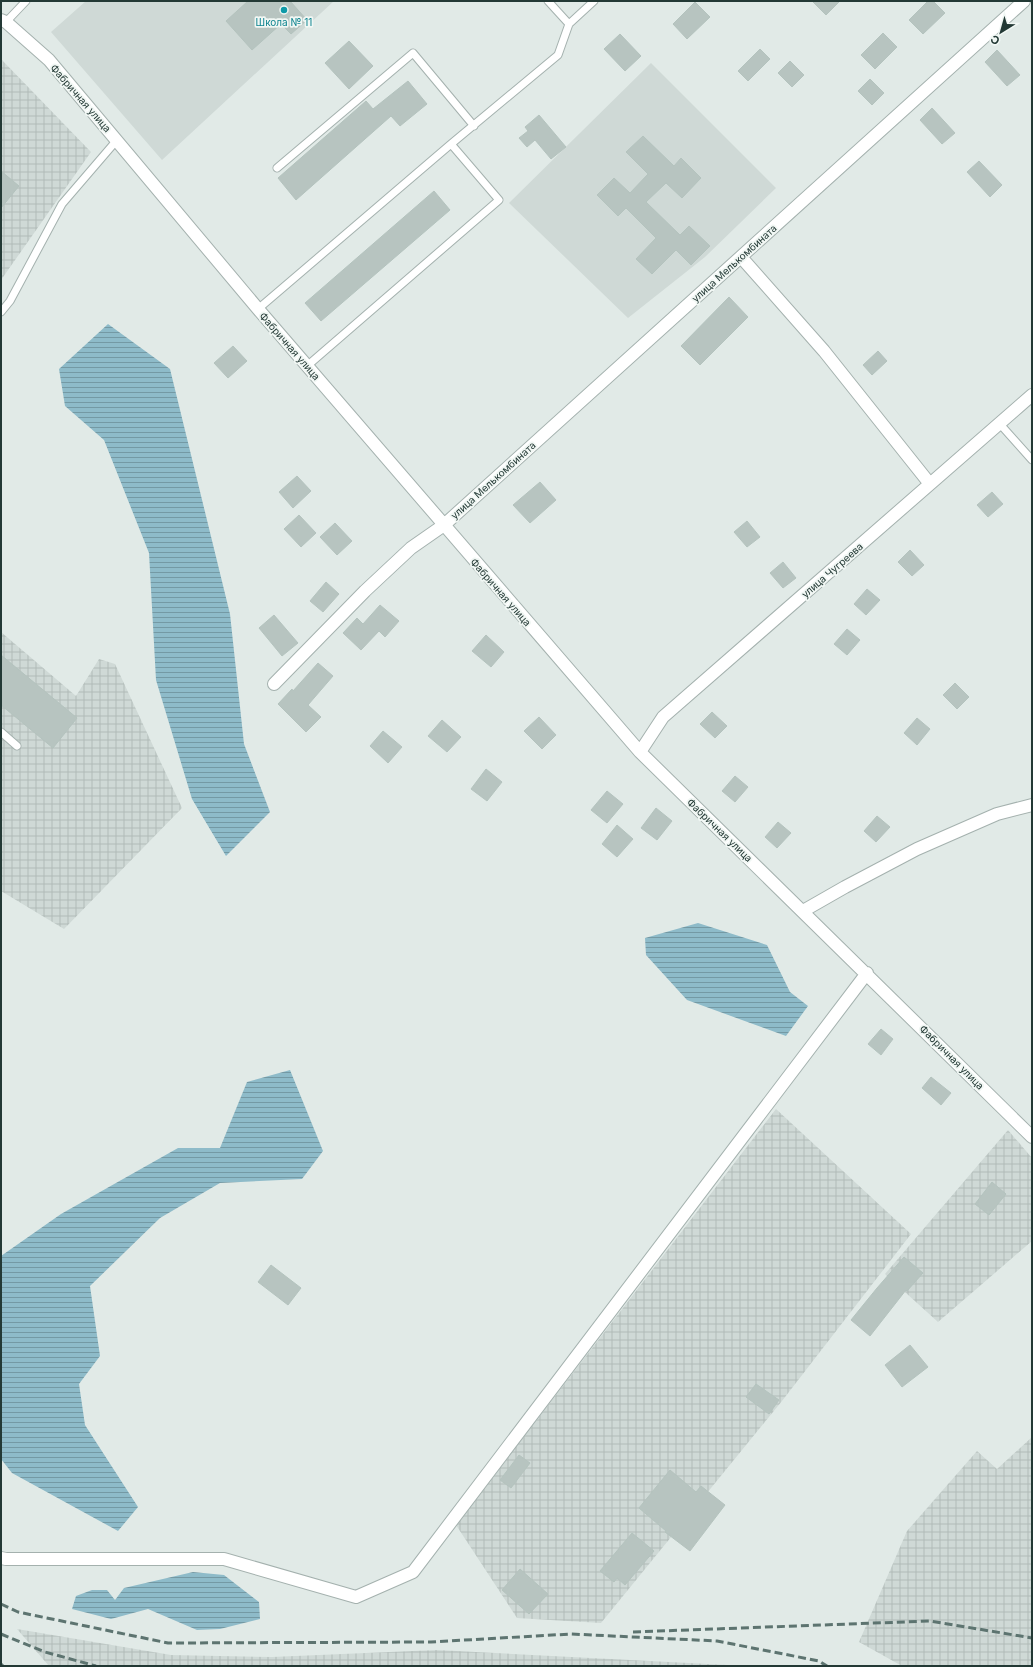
<svg xmlns="http://www.w3.org/2000/svg" width="1033" height="1667" viewBox="0 0 1033 1667" font-family="Inter,sans-serif">
	<defs>
		<pattern id="industrial-grid" width="8" height="8" patternUnits="userSpaceOnUse"><rect width="8" height="8" fill="#cfd9d6"/><path d="M0 4h8M4 0v8" fill="none" stroke="#b1bbb8"/></pattern>
		<pattern id="water-rules" width="6" height="5" patternUnits="userSpaceOnUse"><rect width="6" height="5" fill="#8ebbc9"/><path d="M0 2.5h6" fill="none" stroke="#7499a4"/></pattern>
	</defs>
	<rect width="100%" height="100%" fill="#e1eae7"/>
	<path fill="#cfd9d6" d="M 86,1 L 334,1 L 162,160 L 51,32 Z
		M 651,63 L 776,188 L 705,257 L 628,318 L 509,203 Z"/>
	<path fill="url(#industrial-grid)" d="M 1,59 L 91,152 L 1,280 Z
		M 1,632 L 76,696 L 99,659 L 115,664 L 182,808 L 64,929 L 1,891 Z
		M 776,1109 L 911,1234 L 782,1401 L 601,1623 L 517,1618 L 456,1525 Z
		M 1008,1130 L 1032,1158 L 1032,1241 L 938,1322 L 885,1274 Z
		M 1032,1437 L 1032,1666 L 902,1666 L 859,1642 L 907,1531 L 977,1451 L 997,1469 Z
		M 17,1629 L 171,1655 L 272,1657 L 437,1650 L 747,1666 L 49,1666 Z"/>
	<path fill="url(#water-rules)" d="M 108,324 L 170,369 L 230,614 L 244,744 L 270,812 L 226,856 L 192,799 L 156,680 L 149,553 L 104,440 L 65,406 L 59,369 Z
		M 698,923 L 767,945 L 790,992 L 808,1006 L 786,1036 L 687,1000 L 646,955 L 645,938 Z
		M 290,1070 L 323,1151 L 302,1179 L 220,1183 L 160,1218 L 90,1286 L 100,1356 L 79,1384 L 85,1425 L 138,1507 L 118,1531 L 12,1473 L 1,1459 L 1,1256 L 61,1214 L 178,1148 L 220,1148 L 247,1082 Z
		M 193,1572 L 224,1575 L 259,1602 L 260,1619 L 220,1629 L 197,1630 L 148,1609 L 111,1619 L 72,1609 L 76,1596 L 92,1590 L 107,1590 L 115,1600 L 124,1588 Z"/>
	<path fill="#b7c4c0" stroke="#b4c3be" d="M 248,1 L 290,1 L 307,20 L 291,34 L 281,24 L 252,50 L 226,21 Z
		M 812,1 L 840,1 L 826,15 Z
		M 928,1 L 933,1 L 945,13 L 923,34 L 909,20 Z
		M 695,2 L 710,17 L 687,39 L 673,24 Z
		M 883,33 L 897,47 L 875,69 L 861,55 Z
		M 620,34 L 641,56 L 625,71 L 604,49 Z
		M 349,41 L 373,66 L 349,89 L 325,63 Z
		M 760,49 L 770,59 L 748,81 L 738,71 Z
		M 997,50 L 1020,75 L 1007,86 L 985,62 Z
		M 790,61 L 804,75 L 792,87 L 778,73 Z
		M 870,79 L 884,93 L 872,105 L 858,91 Z
		M 408,81 L 427,104 L 400,126 L 391,116 L 296,200 L 278,178 L 366,101 L 373,109 Z
		M 932,108 L 955,133 L 942,144 L 920,120 Z
		M 539,115 L 566,147 L 551,159 L 535,140 L 527,147 L 519,138 L 528,131 L 525,127 Z
		M 643,136 L 674,166 L 681,158 L 701,178 L 682,198 L 666,183 L 646,202 L 680,235 L 689,226 L 710,246 L 691,265 L 676,250 L 652,274 L 636,259 L 656,238 L 626,208 L 618,216 L 597,195 L 614,178 L 630,193 L 648,174 L 626,152 Z
		M 979,161 L 1002,185 L 990,197 L 967,172 Z
		M 1,171 L 19,186 L 1,208 Z
		M 434,191 L 450,210 L 321,321 L 305,303 Z
		M 729,297 L 748,317 L 700,365 L 681,346 Z
		M 233,346 L 247,361 L 228,378 L 214,363 Z
		M 878,351 L 887,361 L 872,375 L 863,365 Z
		M 297,476 L 311,491 L 293,508 L 279,492 Z
		M 540,482 L 556,500 L 530,523 L 513,505 Z
		M 992,492 L 1003,504 L 988,517 L 977,505 Z
		M 299,515 L 316,533 L 301,547 L 284,529 Z
		M 747,521 L 760,537 L 747,547 L 734,532 Z
		M 335,523 L 352,541 L 337,555 L 320,537 Z
		M 910,550 L 924,565 L 912,576 L 898,562 Z
		M 783,562 L 796,578 L 783,588 L 770,573 Z
		M 326,582 L 339,594 L 323,612 L 310,601 Z
		M 867,589 L 880,600 L 866,615 L 854,604 Z
		M 380,605 L 399,621 L 385,637 L 379,631 L 361,650 L 343,633 L 357,618 L 363,624 Z
		M 274,615 L 298,643 L 282,656 L 259,628 Z
		M 847,629 L 860,640 L 847,655 L 834,644 Z
		M 486,635 L 504,652 L 491,667 L 472,651 Z
		M 1,655 L 77,718 L 53,748 L 1,705 Z
		M 318,663 L 333,676 L 308,705 L 321,717 L 306,732 L 278,704 L 292,689 L 293,691 Z
		M 955,683 L 969,697 L 957,709 L 943,695 Z
		M 712,712 L 727,726 L 715,738 L 700,724 Z
		M 539,717 L 556,735 L 542,749 L 524,731 Z
		M 917,718 L 930,729 L 917,745 L 904,733 Z
		M 442,720 L 461,737 L 447,752 L 428,736 Z
		M 383,731 L 402,747 L 388,763 L 370,746 Z
		M 486,769 L 502,782 L 487,801 L 471,789 Z
		M 735,776 L 748,787 L 735,802 L 722,791 Z
		M 607,791 L 623,804 L 607,823 L 591,810 Z
		M 656,808 L 672,821 L 657,840 L 641,828 Z
		M 877,816 L 890,827 L 876,842 L 864,831 Z
		M 778,822 L 791,833 L 777,848 L 765,837 Z
		M 617,825 L 633,839 L 617,857 L 602,844 Z
		M 881,1029 L 893,1039 L 881,1055 L 868,1044 Z
		M 931,1077 L 951,1093 L 941,1105 L 922,1088 Z
		M 992,1182 L 1006,1194 L 989,1215 L 975,1204 Z
		M 904,1257 L 923,1273 L 907,1291 L 906,1290 L 870,1336 L 851,1320 L 877,1288 Z
		M 271,1265 L 301,1288 L 288,1305 L 258,1282 Z
		M 910,1345 L 928,1367 L 902,1387 L 885,1365 Z
		M 756,1384 L 779,1400 L 769,1414 L 746,1397 Z
		M 519,1455 L 530,1463 L 511,1488 L 500,1480 Z
		M 670,1470 L 696,1492 L 701,1486 L 725,1505 L 690,1551 L 665,1532 L 666,1531 L 639,1508 Z
		M 632,1533 L 654,1551 L 625,1585 L 617,1578 L 614,1582 L 600,1571 Z
		M 520,1569 L 548,1594 L 529,1614 L 502,1590 Z"/>
	<g fill="none" stroke-linecap="round" stroke-linejoin="round">
		<g stroke="#a4b1ae" stroke-width="9">
			<path id="service" d="M 548,1 L 569,24
				M 6,22 L 26,1
				M 277,168 L 413,53 L 474,126
				M 258,309 L 451,144 L 558,55 L 569,24 L 594,1
				M 1,312 L 10,301 L 62,204 L 117,140
				M 307,366 L 499,200 L 451,144
				M 999,423 L 1032,460
				M 1,732 L 17,746"/>
		</g>
		<g stroke="#a4b1ae" stroke-width="14">
			<path id="minor" d="M 1,20 L 6,22 L 49,60 L 258,309 L 640,752 L 1032,1137
				M 741,257 L 824,351 L 930,484
				M 274,684 L 365,591 L 411,548 L 444,525 L 1024,1
				M 640,752 L 663,717 L 1032,395
				M 803,911 L 845,887 L 917,849 L 997,814 L 1032,805
				M 1,1558 L 6,1559 L 224,1559 L 356,1597 L 413,1572 L 867,973"/>
		</g>
		<use href="#service" stroke="#fff" stroke-width="7"/>
		<use href="#minor" stroke="#fff" stroke-width="12"/>
		<path stroke="#5d7470" stroke-width="3" stroke-dasharray="8 4" stroke-linecap="butt" d="M 1,1604 L 18,1612 L 168,1643 L 431,1642 L 571,1634 L 717,1641 L 819,1661 L 827,1666
			M 633,1632 L 930,1621 L 1032,1638
			M 1,1634 L 45,1652 L 96,1666
			M 1,1664 L 3,1666"/>
	</g>
	<circle fill="#0f9aa8" stroke="#f1f7f4" stroke-width="1.5" cx="284" cy="10" r="4"/>
	<g text-anchor="middle" dominant-baseline="central" stroke-width="3.5" stroke-linejoin="round" paint-order="stroke">
		<g font-size="10" fill="#0d838f" stroke="#f1f7f4">
			<text x="284" y="22">Школа № 11</text>
		</g>
		<g font-size="10" fill="#233935" stroke="#f1f7f4">
			<text transform="translate(81 98) rotate(49)">Фабричная улица</text>
			<text transform="translate(734 263) rotate(-42)">улица Мелькомбината</text>
			<text transform="translate(290 346) rotate(49)">Фабричная улица</text>
			<text transform="translate(493 480) rotate(-42)">улица Мелькомбината</text>
			<text transform="translate(832 570) rotate(-41)">улица Чугреева</text>
			<text transform="translate(501 592) rotate(49)">Фабричная улица</text>
			<text transform="translate(720 830) rotate(44)">Фабричная улица</text>
			<text transform="translate(952 1057) rotate(45)">Фабричная улица</text>
		</g>
	</g>
	<rect width="1033" height="1667" fill="none" stroke="#233935" stroke-width="4"/>
	<g transform="translate(1001 32) rotate(217)" stroke="#f1f7f4" stroke-width="3" paint-order="stroke">
	<path d="M0-3L7 15L0 10L-7 15Z" fill="#233935"/>
	<text y="-6" font-size="11" font-weight="bold" text-anchor="middle" fill="#233935">С</text>
	</g>
</svg>
